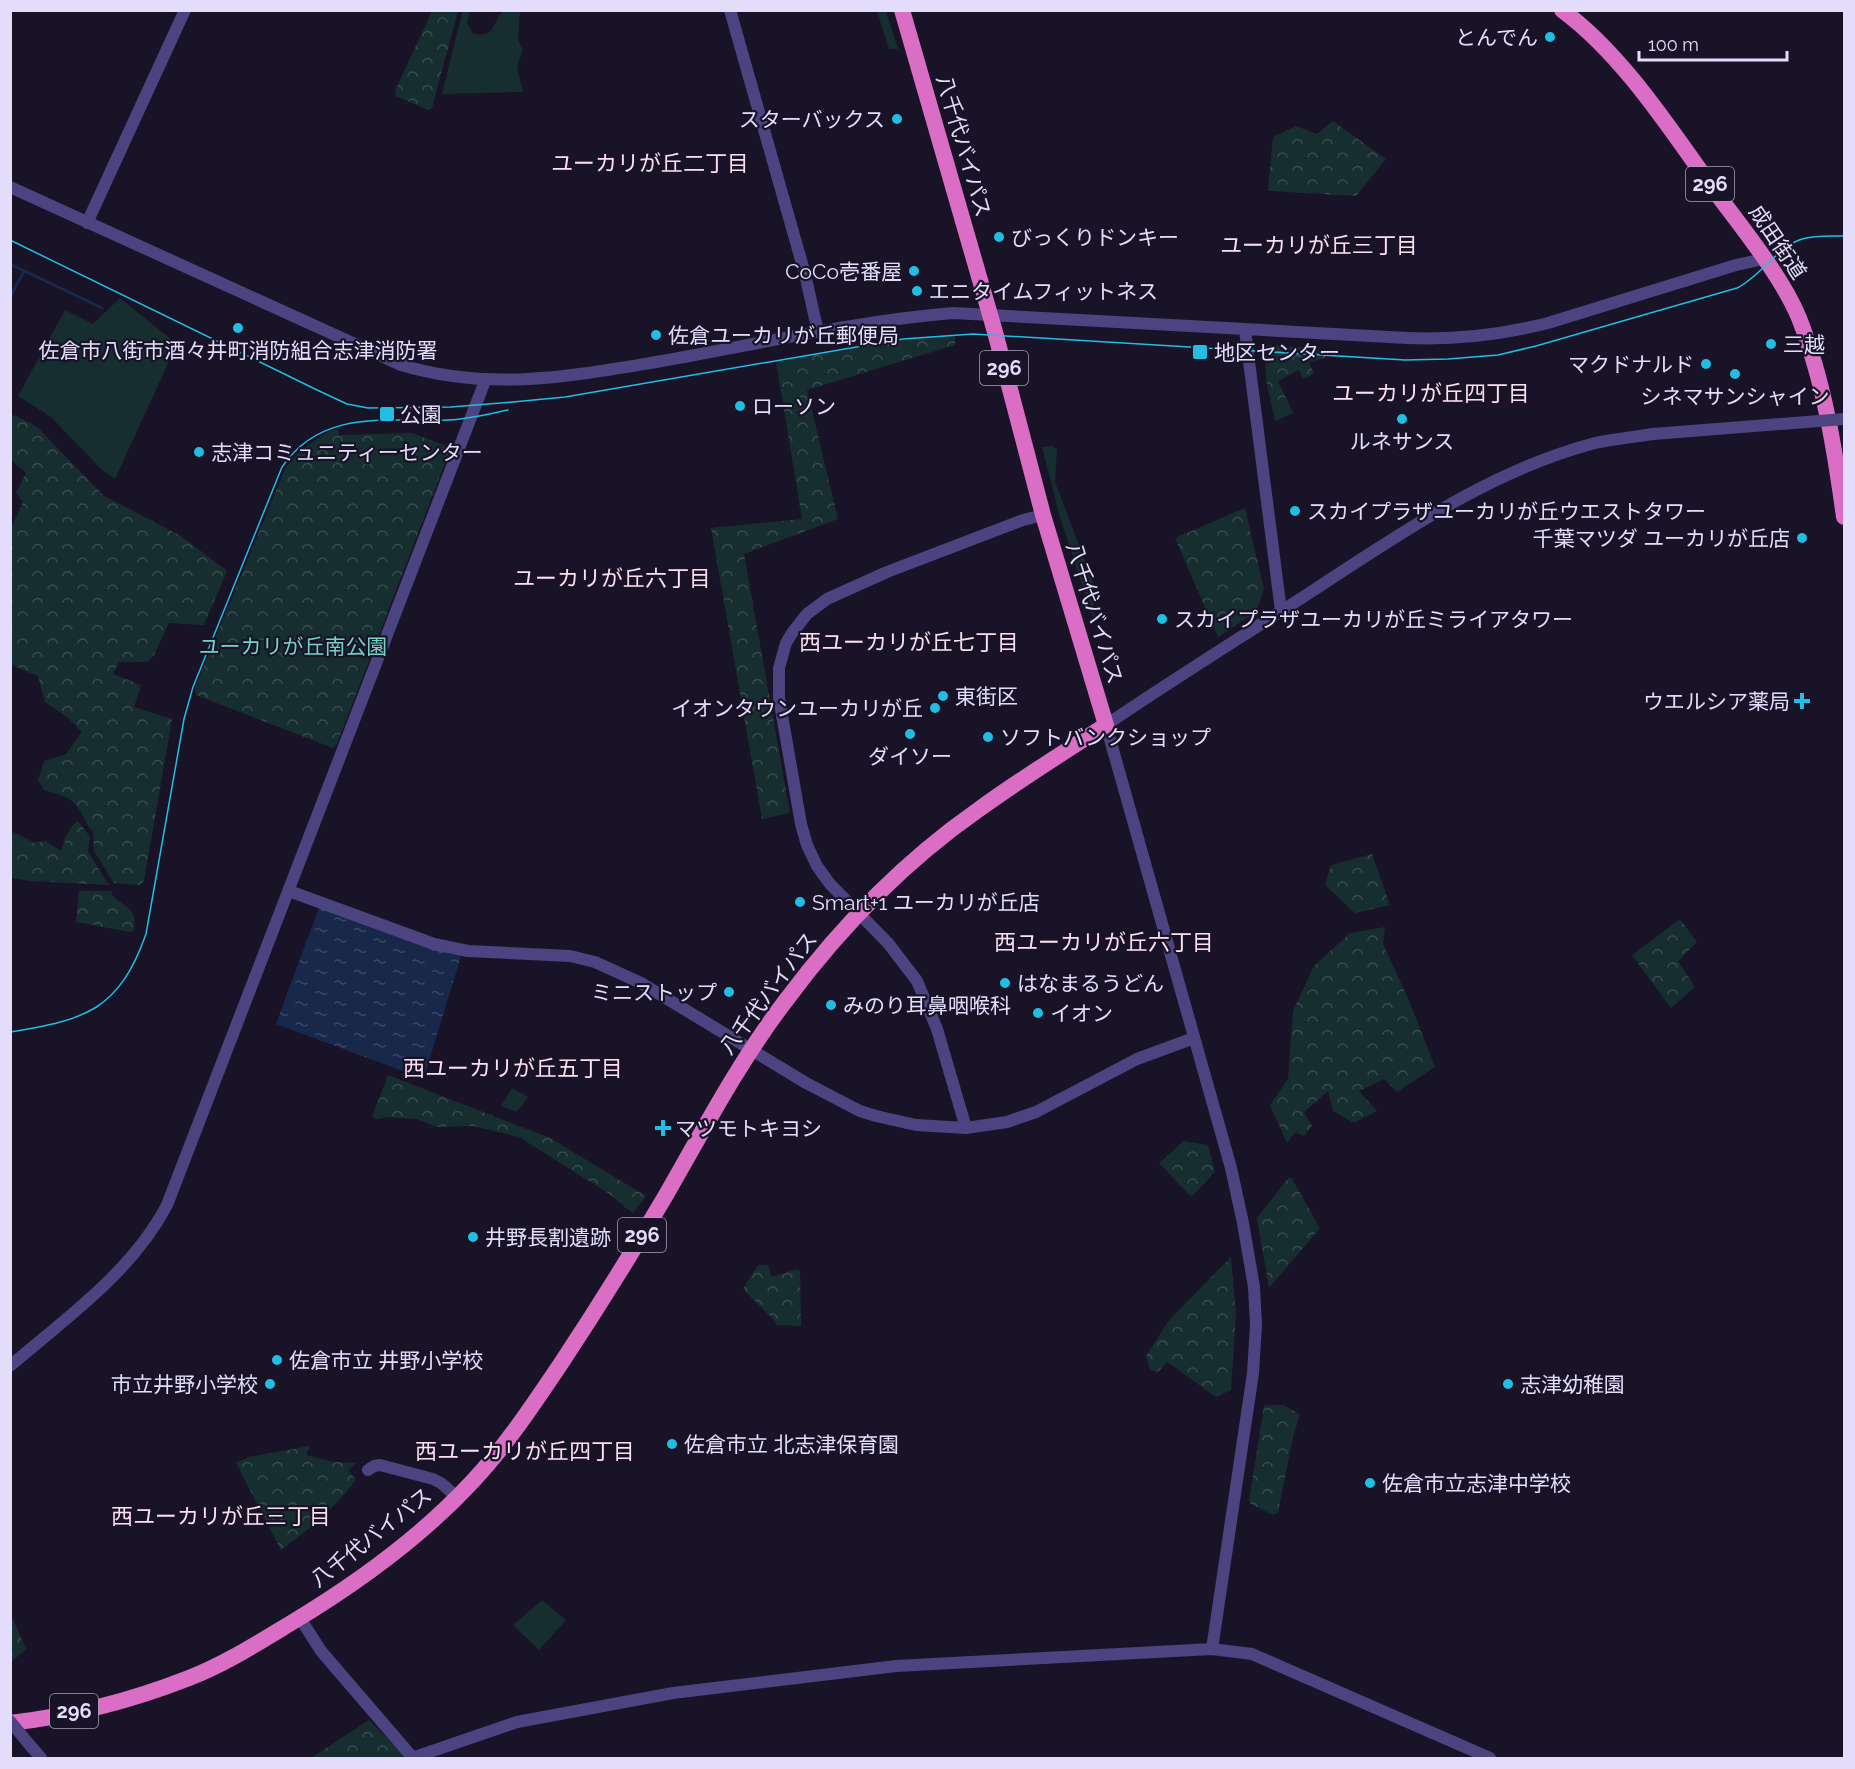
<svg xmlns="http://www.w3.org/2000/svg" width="1855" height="1769" viewBox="0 0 1855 1769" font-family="Raleway,'Noto Sans JP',sans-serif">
	<defs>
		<pattern id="forest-crowns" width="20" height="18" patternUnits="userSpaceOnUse" patternTransform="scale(1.5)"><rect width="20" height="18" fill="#172e30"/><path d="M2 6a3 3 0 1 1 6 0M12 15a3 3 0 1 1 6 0" fill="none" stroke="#394c4f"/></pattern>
		<pattern id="water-ripples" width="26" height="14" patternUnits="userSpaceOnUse" patternTransform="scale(1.5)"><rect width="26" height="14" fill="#18284b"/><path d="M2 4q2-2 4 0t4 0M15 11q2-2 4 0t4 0" fill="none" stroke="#394766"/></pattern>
	</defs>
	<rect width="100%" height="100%" fill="#181327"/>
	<path fill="#172e30" d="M 463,10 L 470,11 L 467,23 L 473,33 C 495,40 492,22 503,11 L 520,11 L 518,40 L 523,50 L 517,67 L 523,92 L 442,94 Z
		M 877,11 L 886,11 L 898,49 L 889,49 Z
		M 120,298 L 177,344 L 115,479 L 102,470 L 51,417 L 18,396 L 65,310 L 93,324 Z
		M 1052,446 L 1057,450 L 1055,482 L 1094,585 L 1094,621 L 1059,514 L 1042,447 Z
		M 512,1088 L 528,1097 L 517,1112 L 501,1106 Z
		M 542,1600 L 566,1620 L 539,1650 L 513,1625 Z"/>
	<path fill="url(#forest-crowns)" d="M 432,11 L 458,11 L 432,108 L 428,110 L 396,96 L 395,91 Z
		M 1333,121 L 1386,159 L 1356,196 L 1268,191 L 1273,137 L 1296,126 L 1317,134 Z
		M 934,336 L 955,336 L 955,345 L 807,390 L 838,519 L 744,554 L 790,813 L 762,819 L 711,528 L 802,519 L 776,361 L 904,340 Z
		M 1269,345 L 1326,349 L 1325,358 L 1309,362 L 1314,374 L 1303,379 L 1299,370 L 1278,381 L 1293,413 L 1275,421 L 1266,379 L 1265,346 Z
		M 11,414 L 31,423 L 40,430 L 103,495 L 181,536 L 227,571 L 204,625 L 169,623 L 154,655 L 147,662 L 119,662 L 113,674 L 141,685 L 134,707 L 172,719 L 144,881 L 140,885 L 114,883 L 94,851 L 93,832 C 85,824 83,812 75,804 C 68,796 54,793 44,790 L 38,780 L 44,761 L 66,754 L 82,732 L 67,717 L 45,702 L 38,676 L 11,665 L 11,528 L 23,502 L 16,493 L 26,473 L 11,460 Z
		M 338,428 L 339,435 L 412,433 L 449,447 L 450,450 L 337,744 L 333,748 L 196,695 L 195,687 L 285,469 C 299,449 316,437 338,428 Z
		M 1245,508 L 1264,589 L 1256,612 L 1218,637 L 1175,538 Z
		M 78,821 L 90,837 L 88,852 L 109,885 L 31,881 L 11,878 L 11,831 L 35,843 L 45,841 L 61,851 L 65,842 L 63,841 L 72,826 Z
		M 1372,854 L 1390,905 L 1355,913 L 1325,885 L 1331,865 Z
		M 79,891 L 113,891 L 111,893 C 122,909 138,904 134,931 L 130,932 L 76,922 Z
		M 1680,919 L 1697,942 L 1678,961 L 1695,987 L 1671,1008 L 1632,955 Z
		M 1385,927 L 1383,944 L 1410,1003 L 1435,1067 L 1397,1092 L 1384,1079 L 1359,1091 L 1377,1111 L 1354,1123 L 1333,1111 L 1328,1091 L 1304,1112 L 1312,1126 L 1304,1136 L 1295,1132 L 1287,1143 L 1270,1105 L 1288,1079 L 1293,1011 L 1314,966 L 1350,933 Z
		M 388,1075 L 550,1138 L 646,1196 L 633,1213 L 608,1193 L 519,1137 L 473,1126 L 437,1127 L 417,1119 L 390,1117 L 376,1119 L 372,1117 Z
		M 1184,1141 L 1208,1145 L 1215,1172 L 1191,1197 L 1159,1163 Z
		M 1289,1177 L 1292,1179 L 1320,1228 L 1269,1288 L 1257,1218 Z
		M 1231,1257 L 1236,1314 L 1231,1390 L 1216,1397 L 1167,1362 L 1157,1373 L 1150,1369 L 1146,1356 L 1169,1320 Z
		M 758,1265 L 768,1265 L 772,1277 L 797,1269 L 800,1270 L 801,1326 L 776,1325 L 776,1322 L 743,1289 Z
		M 1272,1405 L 1283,1405 L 1300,1414 L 1293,1437 L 1278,1513 L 1273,1515 L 1251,1504 L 1249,1501 L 1264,1406 Z
		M 310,1446 L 306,1455 L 334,1462 L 356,1463 L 348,1471 L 356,1479 C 336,1508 309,1529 281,1550 L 236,1463 L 249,1457 Z
		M 10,1612 L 26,1649 L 11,1662 L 10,1662 Z
		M 369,1720 L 405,1756 L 397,1758 L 311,1758 Z"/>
	<path fill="url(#water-ripples)" d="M 319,908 L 402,936 L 462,953 L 425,1074 L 419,1077 L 276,1024 Z"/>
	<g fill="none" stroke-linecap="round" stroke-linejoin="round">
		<path stroke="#18284b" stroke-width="3" d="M 10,264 L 102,308
			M 10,297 L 24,271"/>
		<path stroke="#4c4480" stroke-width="12" d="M 730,10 L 805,274 L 818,332
			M 10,187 L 401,365 C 492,392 571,376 662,361 C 759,344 855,321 953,313 L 1407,338 C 1456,340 1500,335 1548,323 L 1736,265 L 1764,259
			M 87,223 L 185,10
			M 1245,330 L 1281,611
			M 289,891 L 434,944 L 468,951 L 570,956 L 595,962 L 641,983 L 806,1083 L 860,1111 L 876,1116 L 916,1125 L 966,1128 L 1007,1122 L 1036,1112 L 1137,1059 L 1194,1038
			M 966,1128 L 937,1029 L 917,981 L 888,943 L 830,884 L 817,866 L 807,845 L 801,824 L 779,698 L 779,668 L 786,643 L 792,633 L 807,614 L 827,599 L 887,572 L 1023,520 L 1043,515
			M 10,1366 C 66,1318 132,1272 167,1205 L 485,381
			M 368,1470 L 374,1466 L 380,1465 L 433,1479 L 441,1483 L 457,1497
			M 300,1618 L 321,1651 L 413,1758
			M 1212,1649 L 1253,1373 L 1256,1325 L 1254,1287 L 1243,1223 L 1231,1168 L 1106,725 C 1169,682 1235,641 1300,599 C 1393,539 1485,472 1595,443 C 1614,439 1634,437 1653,434
			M 28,1743 L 41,1758
			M 412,1758 L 517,1722 L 673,1693 L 896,1666 L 1212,1649 L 1252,1654 L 1490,1758"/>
		<path stroke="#da6dc4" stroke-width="16" d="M 1562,10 C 1623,55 1670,129 1714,190 C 1742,228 1781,275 1799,318 C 1824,381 1835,451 1844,517
			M 10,1723 C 71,1716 133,1700 189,1678 C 225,1664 258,1643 291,1623 C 356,1584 420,1538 472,1482 C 506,1446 533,1405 560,1365 C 597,1309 632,1253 666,1195 C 704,1129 740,1060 787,999 C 840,928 905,861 978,810 C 1019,780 1063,753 1106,725 L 1043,515 L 995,332 L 902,10"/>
		<path stroke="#22bde2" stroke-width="1.5" d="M 10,240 L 315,389 L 347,404 L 368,408 L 451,407 L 513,402 L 565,397 L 903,339 L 973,334 L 1405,360 L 1448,359 L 1498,355 L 1536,346 L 1737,288 C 1761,276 1777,247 1802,239 C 1815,235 1831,236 1844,236
			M 10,1032 C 86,1020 119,1010 146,934 L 184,719 L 193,687 L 282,467 C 322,408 388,422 449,420 C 469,419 489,414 508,410"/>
		<path stroke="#4c4480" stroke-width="12" d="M 1653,434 L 1844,419
			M 10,1721 L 28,1743"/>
	</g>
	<g fill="#22bde2" stroke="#181327" stroke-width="2">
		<circle cx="1550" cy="37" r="6"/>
		<circle cx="897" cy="119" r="6"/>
		<circle cx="999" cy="237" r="6"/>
		<circle cx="914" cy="271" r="6"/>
		<circle cx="917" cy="291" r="6"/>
		<circle cx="238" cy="328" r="6"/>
		<circle cx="656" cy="335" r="6"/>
		<circle cx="1771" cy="344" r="6"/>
		<rect x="1192" y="344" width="16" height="16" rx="3"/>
		<circle cx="1706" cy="364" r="6"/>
		<circle cx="1735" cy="374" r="6"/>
		<circle cx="740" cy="406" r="6"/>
		<rect x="379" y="406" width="16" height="16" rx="3"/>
		<circle cx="1402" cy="419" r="6"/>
		<circle cx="199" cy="452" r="6"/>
		<circle cx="1295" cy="511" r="6"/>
		<circle cx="1802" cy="538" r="6"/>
		<circle cx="1162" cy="619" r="6"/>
		<circle cx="943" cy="696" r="6"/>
		<path d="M1799 692h6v6h6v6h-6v6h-6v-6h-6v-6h6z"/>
		<circle cx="935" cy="708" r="6"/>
		<circle cx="910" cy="734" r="6"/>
		<circle cx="988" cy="737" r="6"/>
		<circle cx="800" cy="902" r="6"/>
		<circle cx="1005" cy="983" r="6"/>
		<circle cx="729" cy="992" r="6"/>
		<circle cx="831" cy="1005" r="6"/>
		<circle cx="1038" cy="1013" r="6"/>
		<path d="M660 1119h6v6h6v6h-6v6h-6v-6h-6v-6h6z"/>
		<circle cx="473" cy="1237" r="6"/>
		<circle cx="277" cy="1360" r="6"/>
		<circle cx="270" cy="1384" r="6"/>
		<circle cx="1508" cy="1384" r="6"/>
		<circle cx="672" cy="1444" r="6"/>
		<circle cx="1370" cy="1483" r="6"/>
	</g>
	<g text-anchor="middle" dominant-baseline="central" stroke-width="4.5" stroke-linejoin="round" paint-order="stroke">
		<g fill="#181327" stroke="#a6a0bb" stroke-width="1.5">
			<rect x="1686" y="167" width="48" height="34" rx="4.5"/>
			<rect x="980" y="351" width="48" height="34" rx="4.5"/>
			<rect x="618" y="1218" width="48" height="34" rx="4.5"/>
			<rect x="50" y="1694" width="48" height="34" rx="4.5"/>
		</g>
		<g font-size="20" font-weight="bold" fill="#e3ddfb">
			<text x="1710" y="184">296</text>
			<text x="1004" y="368">296</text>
			<text x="642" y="1235">296</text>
			<text x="74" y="1711">296</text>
		</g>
		<g font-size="21" fill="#e3ddfb" stroke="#181327" text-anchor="start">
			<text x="1538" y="37" text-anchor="end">とんでん</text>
			<text x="885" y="119" text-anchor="end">スターバックス</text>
			<text x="1011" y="237">びっくりドンキー</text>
			<text x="902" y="271" text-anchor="end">CoCo壱番屋</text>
			<text x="929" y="291">エニタイムフィットネス</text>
			<text x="668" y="335">佐倉ユーカリが丘郵便局</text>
			<text x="1783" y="344">三越</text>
			<text x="238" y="350" text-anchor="middle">佐倉市八街市酒々井町消防組合志津消防署</text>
			<text x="1214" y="352">地区センター</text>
			<text x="1694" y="364" text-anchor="end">マクドナルド</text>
			<text x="1735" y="396" text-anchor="middle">シネマサンシャイン</text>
			<text x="752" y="406">ローソン</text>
			<text x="400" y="414">公園</text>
			<text x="1402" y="441" text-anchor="middle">ルネサンス</text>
			<text x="211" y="452">志津コミュニティーセンター</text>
			<text x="1307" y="511">スカイプラザユーカリが丘ウエストタワー</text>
			<text x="1790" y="538" text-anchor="end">千葉マツダ ユーカリが丘店</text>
			<text x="1174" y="619">スカイプラザユーカリが丘ミライアタワー</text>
			<text x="955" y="696">東街区</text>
			<text x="1790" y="701" text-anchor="end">ウエルシア薬局</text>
			<text x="923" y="708" text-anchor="end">イオンタウンユーカリが丘</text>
			<text x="1000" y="737">ソフトバンクショップ</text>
			<text x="910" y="756" text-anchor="middle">ダイソー</text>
			<text x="812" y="902">Smart+1 ユーカリが丘店</text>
			<text x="1017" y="983">はなまるうどん</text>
			<text x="717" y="992" text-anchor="end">ミニストップ</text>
			<text x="843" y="1005">みのり耳鼻咽喉科</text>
			<text x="1050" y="1013">イオン</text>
			<text x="675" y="1128">マツモトキヨシ</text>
			<text x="485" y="1237">井野長割遺跡</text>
			<text x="289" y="1360">佐倉市立 井野小学校</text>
			<text x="258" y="1384" text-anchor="end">市立井野小学校</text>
			<text x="1520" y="1384">志津幼稚園</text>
			<text x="684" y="1444">佐倉市立 北志津保育園</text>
			<text x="1382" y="1483">佐倉市立志津中学校</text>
		</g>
		<g font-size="21" fill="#e3ddfb" stroke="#181327">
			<text transform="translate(964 146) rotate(74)">八千代バイパス</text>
			<text transform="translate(1778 242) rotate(56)">成田街道</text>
			<text transform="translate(1095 613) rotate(73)">八千代バイパス</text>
			<text transform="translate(768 993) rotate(-53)">八千代バイパス</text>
			<text transform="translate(371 1537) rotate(-38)">八千代バイパス</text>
		</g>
		<g font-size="21" fill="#72d2c3" stroke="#181327">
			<text x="293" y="646">ユーカリが丘南公園</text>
		</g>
		<g font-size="22" fill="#fbdfee" stroke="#181327">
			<text x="650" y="163">ユーカリが丘二丁目</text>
			<text x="1319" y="245">ユーカリが丘三丁目</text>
			<text x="1431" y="393">ユーカリが丘四丁目</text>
			<text x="612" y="578">ユーカリが丘六丁目</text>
			<text x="909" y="642">西ユーカリが丘七丁目</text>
			<text x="1104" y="942">西ユーカリが丘六丁目</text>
			<text x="513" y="1068">西ユーカリが丘五丁目</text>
			<text x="525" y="1451">西ユーカリが丘四丁目</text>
			<text x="221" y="1516">西ユーカリが丘三丁目</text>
		</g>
	</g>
	<rect width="1855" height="1769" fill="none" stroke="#e3ddfb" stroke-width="24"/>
	<path d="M1639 51v9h148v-9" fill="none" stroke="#e3ddfb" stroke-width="3"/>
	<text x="1648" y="51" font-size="18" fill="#e3ddfb" stroke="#181327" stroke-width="4.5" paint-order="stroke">100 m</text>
</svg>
